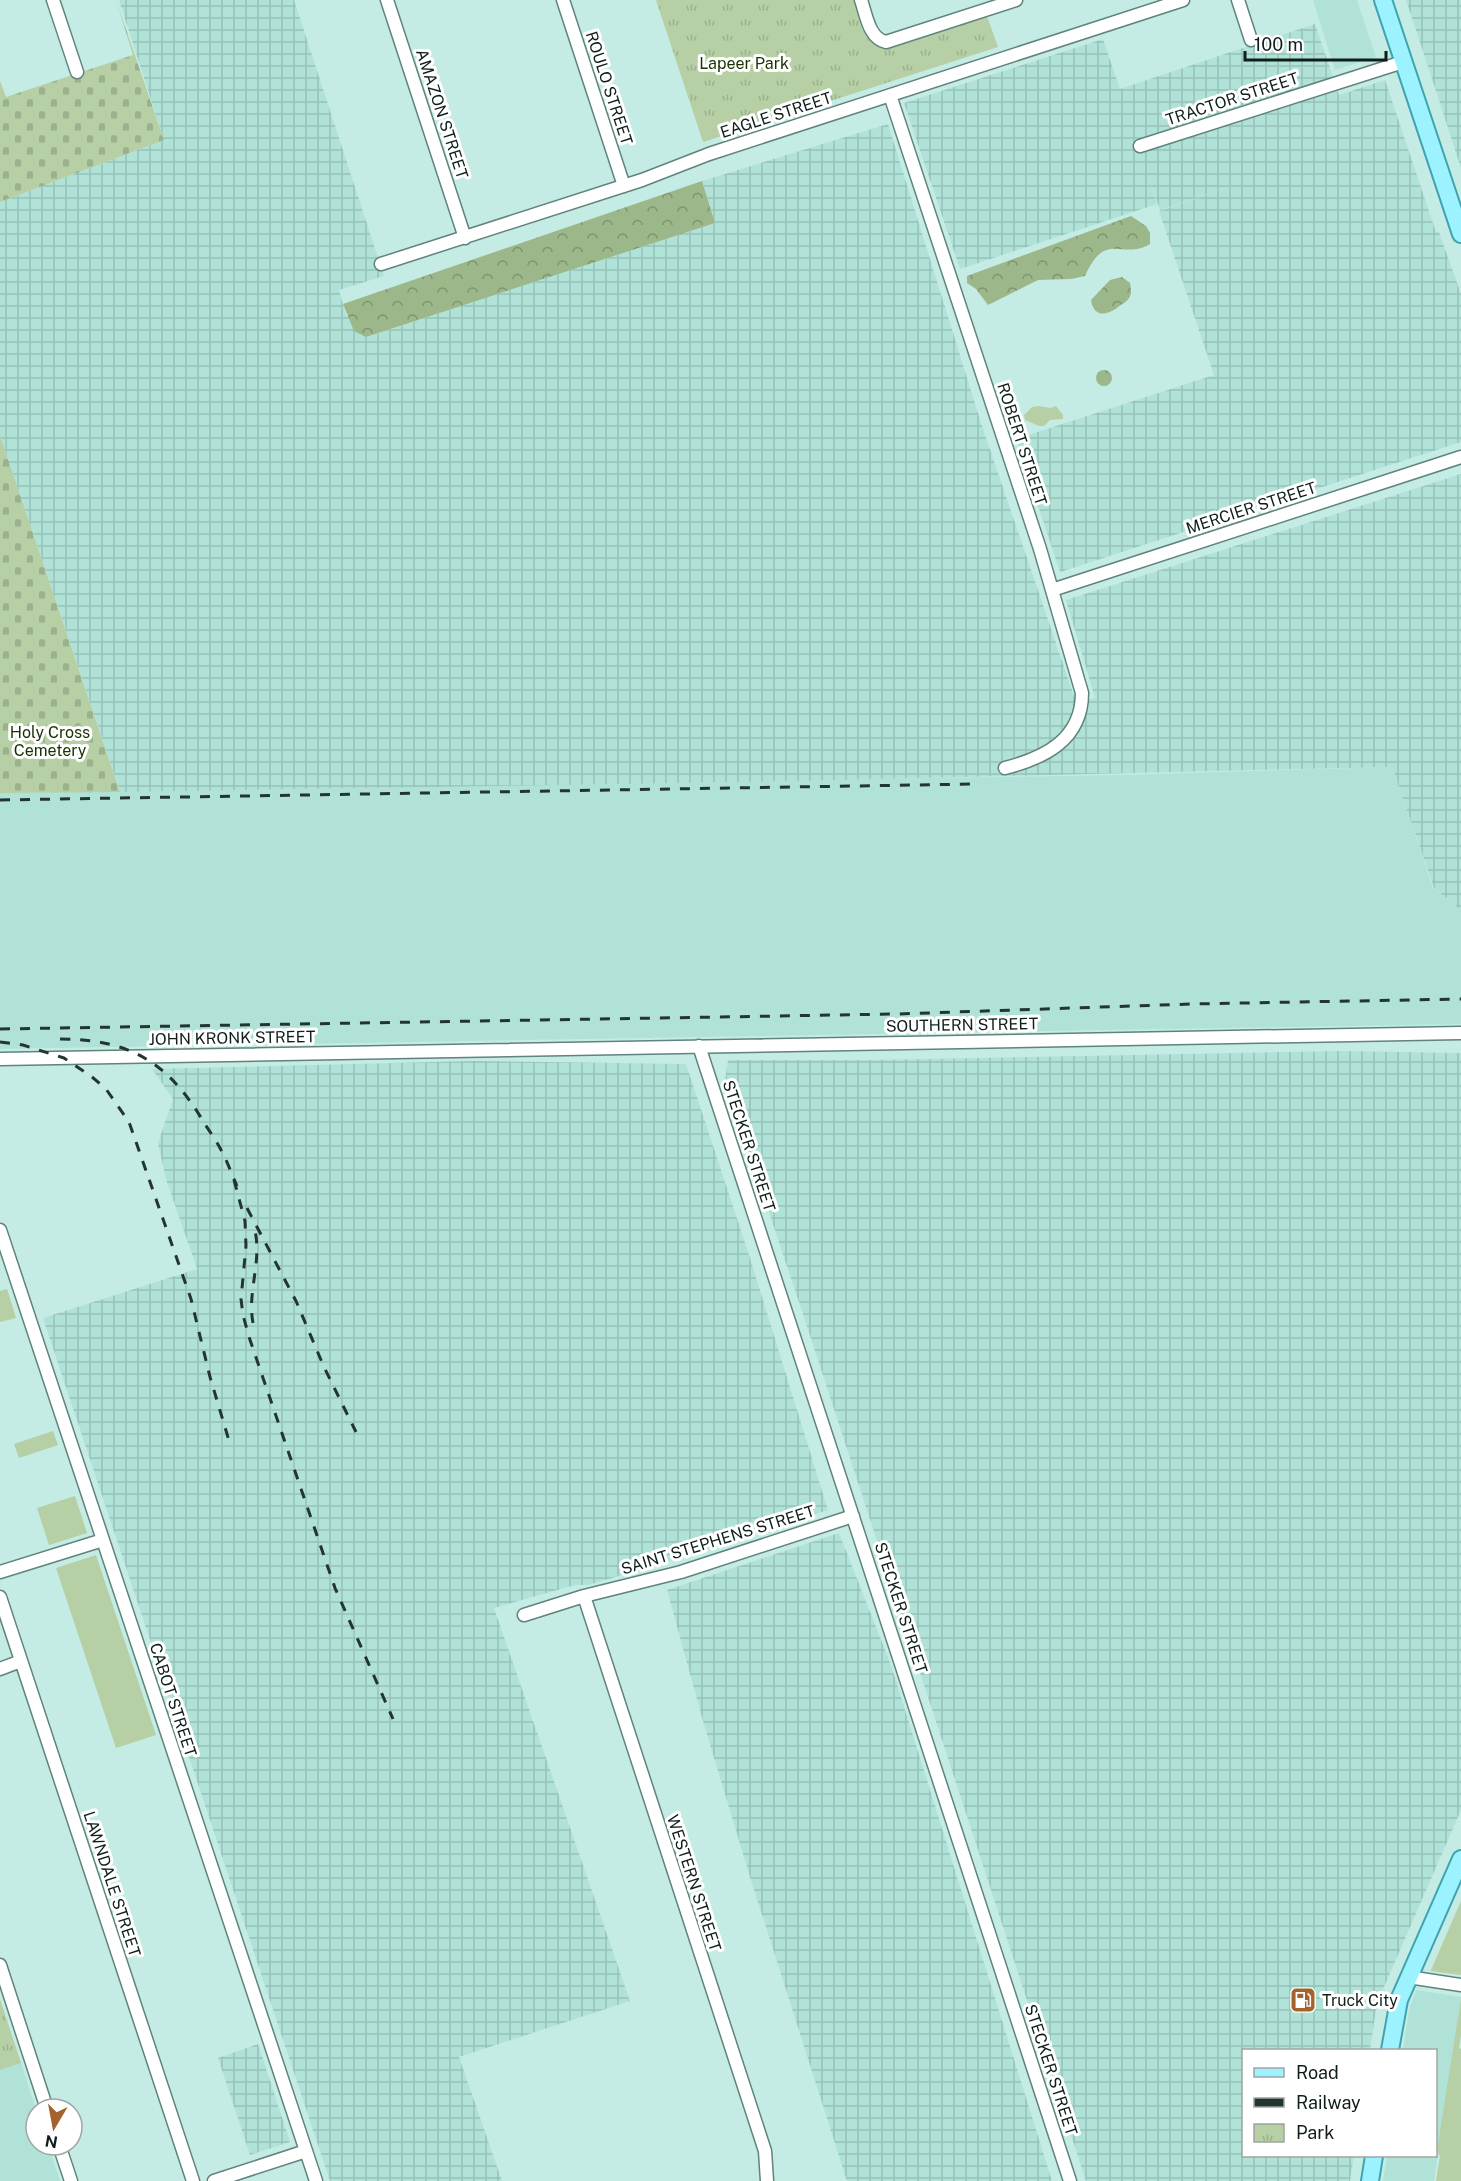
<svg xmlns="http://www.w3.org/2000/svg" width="1461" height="2181" viewBox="0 0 1461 2181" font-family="'Public Sans',sans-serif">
	<defs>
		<pattern id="industrial-grid" width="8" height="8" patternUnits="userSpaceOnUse" patternTransform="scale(1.5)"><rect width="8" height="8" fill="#b0e2d8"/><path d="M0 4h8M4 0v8" fill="none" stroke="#96c1b9"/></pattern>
		<pattern id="forest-crowns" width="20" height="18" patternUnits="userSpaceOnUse" patternTransform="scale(1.5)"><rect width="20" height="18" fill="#9cb789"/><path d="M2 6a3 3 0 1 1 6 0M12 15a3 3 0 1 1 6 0" fill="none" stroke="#7e946f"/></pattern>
		<pattern id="cemetery-stones" width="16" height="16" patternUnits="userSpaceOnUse" patternTransform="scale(1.5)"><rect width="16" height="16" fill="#b6cfa4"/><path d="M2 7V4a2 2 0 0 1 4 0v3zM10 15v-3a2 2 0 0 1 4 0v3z" fill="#9bb18d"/></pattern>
		<pattern id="park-tufts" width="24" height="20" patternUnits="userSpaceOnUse" patternTransform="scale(1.5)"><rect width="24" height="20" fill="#b6cfa4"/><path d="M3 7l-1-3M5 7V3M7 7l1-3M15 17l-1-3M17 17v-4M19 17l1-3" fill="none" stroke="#9bb18d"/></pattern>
	</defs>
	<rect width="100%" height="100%" fill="#c4ece4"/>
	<path fill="#b0e2d8" d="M 1313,0 L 1357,0 L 1376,57 L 1335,70 Z
		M 1392,767 L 1433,888 L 1461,910 L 1461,1024 L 0,1049 L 0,793 L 1122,775 Z
		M 1416,1990 L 1461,1997 L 1434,2181 L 1383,2181 L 1387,2156 L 1436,2156 L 1436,2050 L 1403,2050 L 1409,2010 Z
		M 21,2063 L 36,2109 L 36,2145 L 48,2145 L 60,2181 L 0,2181 L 0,2070 Z"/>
	<path fill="url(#industrial-grid)" d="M 119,0 L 294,0 L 384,276 L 339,290 L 346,315 L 366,337 L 715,223 L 702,181 L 888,124 L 982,426 L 1076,702 L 1095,698 L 1066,600 L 1461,474 L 1461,910 L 1434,888 L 1392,767 L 794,781 L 0,794 L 120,791 L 0,435 L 0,202 L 164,140 Z
		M 1406,0 L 1461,0 L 1461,168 L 1436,91 Z
		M 1315,24 L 1339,95 L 1385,80 L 1436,232 L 1439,232 L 1461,294 L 1461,442 L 1060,572 L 1016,439 L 1214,375 L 1159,211 L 1241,183 L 1160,210 L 1150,181 L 1157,204 L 960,269 L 904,103 L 1103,39 L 1120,89 Z
		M 1341,1051 L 1461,1053 L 1461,1810 L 1377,2003 L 1370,2050 L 1244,2050 L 1244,2156 L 1354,2156 L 1350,2181 L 1086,2181 L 802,1311 L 725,1081 L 728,1060 L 871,1060 Z
		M 474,1061 L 686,1064 L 750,1258 L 828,1510 L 657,1565 L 588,1585 L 575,1585 L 494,1608 L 630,2001 L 459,2057 L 502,2181 L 330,2181 L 43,1318 L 197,1269 L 166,1179 L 158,1143 L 173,1099 L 152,1069 Z
		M 839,1533 L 891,1665 L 1052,2181 L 847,2181 L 750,1877 L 703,1721 L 667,1590 Z
		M 258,2044 L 290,2142 L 250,2155 L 218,2058 Z"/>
	<path fill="#b6cfa4" d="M 1039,406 L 1050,408 L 1056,406 L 1063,415 L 1063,419 L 1050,420 L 1044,426 L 1039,426 L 1025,420 L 1024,415 L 1032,407 Z
		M 7,1289 L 16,1318 L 0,1322 L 0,1291 Z
		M 53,1431 L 58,1445 L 19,1458 L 14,1444 Z
		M 75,1496 L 87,1533 L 49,1545 L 37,1508 Z
		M 96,1555 L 156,1735 L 116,1748 L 56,1568 Z
		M 1461,1901 L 1461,1975 L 1431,1971 L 1431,1970 Z
		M 1461,1998 L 1461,2035 L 1459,2048 L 1461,2049 L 1461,2181 L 1436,2181 L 1440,2156 L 1437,2151 Z"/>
	<path fill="url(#forest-crowns)" d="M 702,181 L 715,223 L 366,337 L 354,331 L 343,304 Z
		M 1131,216 L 1146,226 L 1150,233 L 1150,244 C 1122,261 1106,229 1085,276 L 1071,279 L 1038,280 L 988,305 L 976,289 L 967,283 L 967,276 Z
		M 1122,277 L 1130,283 C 1131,288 1132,294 1129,298 C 1127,302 1120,305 1117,308 C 1105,316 1094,317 1091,300 L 1110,280 Z
		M1096 378a8 8 0 1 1 16 0a8 8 0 1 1-16 0Z"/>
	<path fill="url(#cemetery-stones)" d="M 116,0 L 164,140 L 0,202 L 0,81 L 6,97 L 133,55 Z
		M 0,435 L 120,792 L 0,793 Z"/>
	<path fill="url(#park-tufts)" d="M 656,0 L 854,0 C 861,22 860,41 884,49 L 987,16 L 998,47 L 703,142 Z
		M 0,1999 L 21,2063 L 0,2070 Z"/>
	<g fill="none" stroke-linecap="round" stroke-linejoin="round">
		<g stroke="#5f837d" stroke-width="15">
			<path id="minor" d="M 53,0 L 77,72
				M 387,0 L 465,238
				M 563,0 L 624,186
				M 861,0 C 866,14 869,39 886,42 L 1016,0
				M 1238,0 L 1251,40
				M 890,95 L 1040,549 L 1082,693 C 1082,740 1044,758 1005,768
				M 1140,146 L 1403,62
				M 381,264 L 642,180 L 709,154 L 1183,0
				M 1052,590 L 1461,457
				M 699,1046 L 1070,2181
				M 0,1059 L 1461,1033
				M 0,1230 L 316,2181
				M 0,1572 L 103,1540
				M 584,1596 L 765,2151 L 767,2181
				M 0,1597 L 193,2181
				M 524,1615 L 584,1596 L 681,1572 L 853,1516
				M 0,1669 L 21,1661
				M 0,1965 L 47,2109
				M 1408,1977 L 1461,1985
				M 59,2145 L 71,2181
				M 214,2181 L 306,2151"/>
		</g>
		<g stroke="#40a3af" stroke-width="20">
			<path id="major" d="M 1383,0 L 1461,234
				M 1390,2050 L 1399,2000 L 1461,1859
				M 1370,2181 L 1374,2156"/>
		</g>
		<use href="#minor" stroke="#fff" stroke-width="12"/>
		<use href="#major" stroke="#9cf3ff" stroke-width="16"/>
		<path stroke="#233531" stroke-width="3" stroke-dasharray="10 10" stroke-linecap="butt" d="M 0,800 L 975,784
			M 0,1029 L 897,1014 L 1191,1004 L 1461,999
			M 60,1039 C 129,1039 168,1062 203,1121 C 209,1131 217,1141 222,1152 C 228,1163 232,1175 237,1186
			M 0,1042 L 23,1045 L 64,1058 L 92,1077 L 106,1089 L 129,1122 L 191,1299 L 210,1377 L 230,1444
			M 234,1180 L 245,1221 L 246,1246 L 241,1299 L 243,1315 L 249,1337 L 335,1588 L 393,1719
			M 247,1208 L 296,1301 L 324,1367 L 356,1432
			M 253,1323 C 247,1292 262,1262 255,1231"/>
	</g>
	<defs>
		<g id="fuel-square" transform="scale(1.35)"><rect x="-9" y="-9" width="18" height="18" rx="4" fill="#a4622e" stroke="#fff"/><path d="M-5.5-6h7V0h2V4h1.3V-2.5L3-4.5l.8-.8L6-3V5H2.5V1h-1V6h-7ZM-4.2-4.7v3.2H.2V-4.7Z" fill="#fff"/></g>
	</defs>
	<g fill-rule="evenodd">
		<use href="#fuel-square" x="1303" y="2000"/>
	</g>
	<g text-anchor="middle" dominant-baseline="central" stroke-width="6" stroke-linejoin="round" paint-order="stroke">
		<g font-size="16" fill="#193100" stroke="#fff">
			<text x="744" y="63">Lapeer Park</text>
			<text x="50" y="732">Holy Cross<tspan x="50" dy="18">Cemetery</tspan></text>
		</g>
		<g font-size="16" fill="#0f1e1b" stroke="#fff">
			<text transform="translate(609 88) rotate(72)">ROULO STREET</text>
			<text transform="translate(1232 99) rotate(-18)">TRACTOR STREET</text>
			<text transform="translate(442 114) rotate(72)">AMAZON STREET</text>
			<text transform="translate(776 115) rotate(-18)">EAGLE STREET</text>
			<text transform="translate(1022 444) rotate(72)">ROBERT STREET</text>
			<text transform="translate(1251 508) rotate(-18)">MERCIER STREET</text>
			<text transform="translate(962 1025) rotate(-1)">SOUTHERN STREET</text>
			<text transform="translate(232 1038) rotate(-1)">JOHN KRONK STREET</text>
			<text transform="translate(749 1146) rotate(72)">STECKER STREET</text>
			<text transform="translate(718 1540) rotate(-17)">SAINT STEPHENS STREET</text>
			<text transform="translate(901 1608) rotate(72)">STECKER STREET</text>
			<text transform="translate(173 1700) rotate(72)">CABOT STREET</text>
			<text transform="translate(694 1883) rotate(72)">WESTERN STREET</text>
			<text transform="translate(112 1884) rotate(72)">LAWNDALE STREET</text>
			<text transform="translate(1051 2070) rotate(72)">STECKER STREET</text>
		</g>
		<g font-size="16" fill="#0f1e1b" stroke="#fff" text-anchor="start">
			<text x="1322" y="2000">Truck City</text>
		</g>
	</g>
	<rect x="1242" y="2049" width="195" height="108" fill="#ffffff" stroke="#9fa5a4" stroke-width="1.5"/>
	<rect x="1254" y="2068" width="30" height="9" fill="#9cf3ff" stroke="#9fa5a4" stroke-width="1.5"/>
	<text x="1296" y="2079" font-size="18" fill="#0f1e1b">Road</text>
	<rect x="1254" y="2098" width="30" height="9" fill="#233531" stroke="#9fa5a4" stroke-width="1.5"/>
	<text x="1296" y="2109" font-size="18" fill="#0f1e1b">Railway</text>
	<rect x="1254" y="2124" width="30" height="18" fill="url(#park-tufts)" stroke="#9fa5a4" stroke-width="1.5"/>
	<text x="1296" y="2139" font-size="18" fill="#0f1e1b">Park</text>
	<g transform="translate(54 2127) rotate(190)"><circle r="28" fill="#ffffff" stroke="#9fa5a4" stroke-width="1.5"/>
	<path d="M0-4.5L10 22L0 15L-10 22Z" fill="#a4622e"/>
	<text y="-9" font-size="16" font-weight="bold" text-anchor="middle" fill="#0f1e1b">N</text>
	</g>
	<path d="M1245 51v9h141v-9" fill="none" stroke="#0f1e1b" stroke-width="3"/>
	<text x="1254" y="51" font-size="18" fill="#0f1e1b" stroke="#ffffff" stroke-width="4.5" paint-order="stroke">100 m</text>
</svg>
